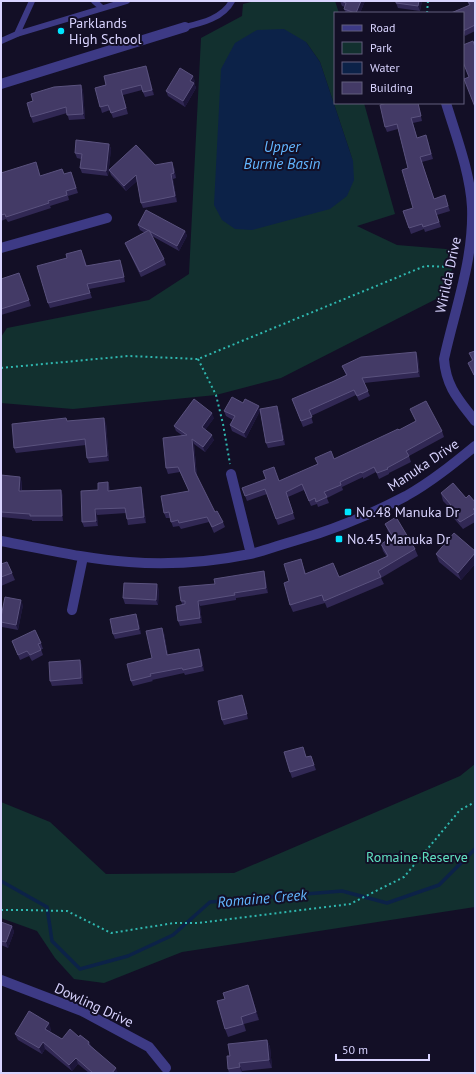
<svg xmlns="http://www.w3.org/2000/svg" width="476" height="1074" viewBox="0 0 476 1074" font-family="'PT Sans',sans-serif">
	<rect width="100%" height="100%" fill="#130f26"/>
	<path fill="#12302f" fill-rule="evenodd" d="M 255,1 L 335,1 L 339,13 L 335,13 L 335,103 L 364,103 L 395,214 L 357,226 L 397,245 L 458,250 L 444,295 L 281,378 L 216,395 L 73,409 L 1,403 L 1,337 L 7,328 L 149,300 L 189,274 L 201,38 L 242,16 L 243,4 ZM 306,42 L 320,62 L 353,161 Z
		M 475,764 L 475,907 L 182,952 L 104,983 L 74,979 L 55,958 L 37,931 L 1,918 L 1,802 L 50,822 L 106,874 L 234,873 L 460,776 Z"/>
	<path fill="#0c2248" d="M 284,29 L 306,42 L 320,62 L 353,161 L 354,180 L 347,196 L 330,209 L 252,230 L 235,229 L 222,220 L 214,205 L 221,69 L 235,43 L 257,30 Z"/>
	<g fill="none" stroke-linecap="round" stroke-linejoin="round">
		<path stroke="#0c2248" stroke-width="3.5" d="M 1,881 L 47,907 L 52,941 L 80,969 L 128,956 L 173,935 L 210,902 L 342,891 L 387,903 L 439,885 L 475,849"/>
		<path stroke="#2fb8b0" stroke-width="2" stroke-dasharray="2 3" stroke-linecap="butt" d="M 427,13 L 428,1
			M 198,359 L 216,395 L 223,424 L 230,464
			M 1,368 L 128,356 L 198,359 L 425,266 L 455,267
			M 1,910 L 23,910 L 67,911 L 111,933 L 174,923 L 198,923 L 350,904 L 404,877 L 460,810 L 475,802"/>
		<path stroke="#3d3a85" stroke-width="6" d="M 94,1 L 102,8
			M 185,27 C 202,23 223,18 232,1
			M 17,34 L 32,1
			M 1,41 L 17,34 L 127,1"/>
		<path stroke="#3d3a85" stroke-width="10" d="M 1,84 L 185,27
			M 446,103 C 456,136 470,172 472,207 C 474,259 455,309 444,359 C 446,387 459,400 475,421
			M 1,248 L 107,218
			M 231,474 L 251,554
			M 1,541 C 44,549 86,559 129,562 C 169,565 211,562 250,554 C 265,551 279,545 294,541 C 333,530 370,515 406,496 C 431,482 453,464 475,446
			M 72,610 L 83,557
			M 1,980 L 82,1011 L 149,1047 L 166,1068"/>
	</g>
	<path fill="#312854" d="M 340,1 L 365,1 L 360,13 L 346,13 L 344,9 L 345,7 L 342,6 Z
		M 422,1 L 420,11 L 398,8 L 396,3 Z
		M 467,1 L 475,1 L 475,31 L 465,36 L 463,31 L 463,13 L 469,5 Z
		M 148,72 L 154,95 L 145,97 L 142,90 L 123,95 L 128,114 L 113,118 L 110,110 L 102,113 L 95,88 Z
		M 195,81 L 194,83 L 196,88 L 185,107 L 168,96 L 166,91 Z
		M 81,85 L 83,91 L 85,119 L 69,120 L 67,113 L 33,123 L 31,117 Z
		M 418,103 L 422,121 L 413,123 L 417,138 L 428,141 L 433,159 L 422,162 L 434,199 L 445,195 L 450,211 L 437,215 L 441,227 L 425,232 L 424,229 L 411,234 L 403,211 L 413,208 L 408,168 L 398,129 L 387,132 L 385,127 Z
		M 109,144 L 111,149 L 108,176 L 82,173 L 80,168 L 81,159 L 77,158 L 75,153 Z
		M 155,165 L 174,167 L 176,178 L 173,179 L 177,202 L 143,208 L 141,203 L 137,181 L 126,191 L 111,175 L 109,170 Z
		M 1,173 L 40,176 L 64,174 L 73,177 L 78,193 L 68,196 L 69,200 L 50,206 L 51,208 L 8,222 L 6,219 L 1,221 Z
		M 138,225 L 185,231 L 187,236 L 179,251 L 152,236 L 164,259 L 166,265 L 141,277 L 127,248 L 125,243 L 145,233 L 140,230 Z
		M 83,255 L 87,266 L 122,265 L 125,282 L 89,289 L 92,298 L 50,308 L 48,303 Z
		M 19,273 L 31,306 L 1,315 L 1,279 Z
		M 475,351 L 475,378 L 468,363 L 472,361 L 469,353 Z
		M 418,357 L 420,377 L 364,383 L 370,396 L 359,401 L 356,395 L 311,416 L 313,423 L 303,427 L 292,399 L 332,382 L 346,375 L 342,366 Z
		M 243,403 L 260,409 L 279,411 L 285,445 L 268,448 L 266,443 L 260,411 L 246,438 L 232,431 L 230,425 L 233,420 L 226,416 L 224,411 Z
		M 410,409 L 442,431 L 444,437 L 409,456 L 411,462 L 389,473 L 389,474 L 379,479 L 376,472 L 363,479 L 363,477 L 342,487 L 343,490 L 327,498 L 329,503 L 318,507 L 317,504 L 311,506 L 304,490 L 288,497 L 295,519 L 278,525 L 267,494 L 247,501 L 242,488 L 279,481 L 318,464 L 315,458 L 334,459 L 399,430 L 416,421 Z
		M 214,418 L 205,430 L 214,440 L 205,452 L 194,444 L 197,476 L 215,512 L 223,522 L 225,527 L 214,533 L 209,522 L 181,529 L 179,526 L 173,527 L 170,518 L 166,518 L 164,513 L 189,491 L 180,472 L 168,474 L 166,468 L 183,436 L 176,431 L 174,426 Z
		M 67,421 L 106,423 L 109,461 L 89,463 L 87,458 L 86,445 L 16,453 L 14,448 Z
		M 1,481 L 22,482 L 22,490 L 63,495 L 63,521 L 32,521 L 32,520 L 1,517 Z
		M 110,488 L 110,490 L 142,492 L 146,523 L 128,525 L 126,513 L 97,515 L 98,526 L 84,527 L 82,522 L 98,490 Z
		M 441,493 L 466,498 L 475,502 L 475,522 L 463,529 L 451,515 L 448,508 L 449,507 L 443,501 Z
		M 385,524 L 415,549 L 418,556 L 381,578 L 384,584 L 327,608 L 325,603 L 293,612 L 290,605 L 289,581 L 301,559 L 306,574 L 339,577 L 387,557 L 383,551 L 381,544 L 391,537 L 388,531 Z
		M 475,551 L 475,564 L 461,580 L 439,562 L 436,554 Z
		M 1,564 L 12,573 L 15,580 L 1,586 Z
		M 265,576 L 268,593 L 236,598 L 236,600 L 200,606 L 202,623 L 180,626 L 178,621 L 182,604 L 181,601 L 215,584 Z
		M 159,589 L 158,605 L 125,604 L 123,598 Z
		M 23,605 L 18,630 L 2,627 L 1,625 L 1,617 Z
		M 138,619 L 141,634 L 115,639 L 113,634 Z
		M 164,633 L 168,655 L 201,655 L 204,671 L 185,675 L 184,673 L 152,680 L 153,681 L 133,686 L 131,681 L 152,658 Z
		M 12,641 L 41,643 L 43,649 L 41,649 L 43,655 L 32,661 L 29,656 L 20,660 Z
		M 82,665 L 83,684 L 52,686 L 50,681 Z
		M 242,695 L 248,719 L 224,725 L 222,720 Z
		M 311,756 L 316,770 L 292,778 L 290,772 L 306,757 Z
		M 1,922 L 12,926 L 14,932 L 8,948 L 1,945 Z
		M 251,993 L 259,1020 L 244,1024 L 246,1031 L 228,1037 L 225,1029 Z
		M 51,1029 L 50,1032 L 62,1039 L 79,1037 L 89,1042 L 91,1046 L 118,1073 L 89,1073 L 78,1064 L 72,1071 L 45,1049 L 42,1054 L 18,1040 L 15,1034 Z
		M 267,1040 L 270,1047 L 272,1068 L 242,1071 L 242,1073 L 229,1073 L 228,1069 L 230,1056 Z"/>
	<path fill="#1d163a" d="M 361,1 L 365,1 L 360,13 L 356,13 Z
		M 419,1 L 422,1 L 420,11 L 418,6 Z
		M 146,66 L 148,72 L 154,95 L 152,90 Z
		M 193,76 L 195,81 L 192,86 L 190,81 Z
		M 194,83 L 196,88 L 185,107 L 183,101 Z
		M 81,85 L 83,91 L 85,119 L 83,114 Z
		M 109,144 L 111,149 L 108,176 L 106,171 Z
		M 172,162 L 174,167 L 176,178 L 174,173 Z
		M 171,174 L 173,179 L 177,202 L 175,196 Z
		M 136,175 L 138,180 L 126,191 L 124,186 Z
		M 185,231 L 187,236 L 179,251 L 177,246 Z
		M 120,260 L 122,265 L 125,282 L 124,277 Z
		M 416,352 L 418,357 L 420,377 L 418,372 Z
		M 259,406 L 260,411 L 246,438 L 244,433 Z
		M 277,406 L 279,411 L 285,445 L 283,440 Z
		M 212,413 L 214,418 L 204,432 L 202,427 Z
		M 104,418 L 106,423 L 109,461 L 107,456 Z
		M 212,435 L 214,440 L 205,452 L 203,447 Z
		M 192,439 L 194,444 L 197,478 L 195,472 Z
		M 20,477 L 22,482 L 21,496 L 19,491 Z
		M 108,482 L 110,488 L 110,496 L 108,491 Z
		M 141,487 L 142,492 L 146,523 L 144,517 Z
		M 61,490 L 63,495 L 63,521 L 62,516 Z
		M 95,509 L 97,515 L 98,526 L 96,521 Z
		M 475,553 L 475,564 L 461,580 L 458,573 Z
		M 264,571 L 265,576 L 268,593 L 266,588 Z
		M 157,584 L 159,589 L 158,605 L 156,600 Z
		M 21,600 L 23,605 L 18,630 L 16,625 Z
		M 198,601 L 200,606 L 202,623 L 200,618 Z
		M 136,614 L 138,619 L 141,634 L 139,629 Z
		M 162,628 L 164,633 L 169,661 L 167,655 Z
		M 199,649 L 201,655 L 204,671 L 202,666 Z
		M 80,660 L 82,665 L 83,684 L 81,678 Z
		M 12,926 L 14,932 L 8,948 L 6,942 Z
		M 248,985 L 251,993 L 259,1020 L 256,1012 Z
		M 49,1023 L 51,1029 L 48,1035 L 45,1029 Z
		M 267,1040 L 270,1047 L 272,1068 L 269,1060 Z
		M 43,1042 L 45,1049 L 42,1054 L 39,1048 Z
		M 76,1058 L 78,1064 L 72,1071 L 69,1065 Z
		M 239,1063 L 242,1071 L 242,1073 L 240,1067 Z
		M 116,1068 L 118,1073 L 112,1073 Z"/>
	<path fill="#433a66" stroke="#5a527e" d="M 341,1 L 361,1 L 356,13 L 355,13 L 344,9 L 346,3 Z
		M 396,1 L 419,1 L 418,6 L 396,3 Z
		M 468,1 L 475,1 L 475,25 L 463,31 L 463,13 L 451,13 L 470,5 Z
		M 473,41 L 475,47 L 475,107 L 464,79 L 469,77 L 463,62 L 463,45 Z
		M 146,66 L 152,90 L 143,92 L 141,85 L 121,90 L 126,108 L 111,113 L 108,105 L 100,107 L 95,88 L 106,85 L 104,76 Z
		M 180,68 L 193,76 L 190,81 L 194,83 L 183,101 L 166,91 Z
		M 81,85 L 83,114 L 67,115 L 66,107 L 31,117 L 27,103 L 33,101 L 31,94 L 54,87 Z
		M 387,103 L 418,103 L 421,116 L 411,118 L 417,138 L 426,135 L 431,154 L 420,157 L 434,199 L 445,195 L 448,206 L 435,210 L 439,222 L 423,227 L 422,224 L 409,228 L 403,211 L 413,208 L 402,170 L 408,168 L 397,124 L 385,127 L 380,105 Z
		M 76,140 L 109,144 L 106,171 L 80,168 L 82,154 L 75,153 Z
		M 136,145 L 155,165 L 172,162 L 174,173 L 171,174 L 175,196 L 141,203 L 136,175 L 124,186 L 109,170 Z
		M 36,162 L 40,176 L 62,169 L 64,174 L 71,172 L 76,188 L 66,191 L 67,195 L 48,201 L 49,203 L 6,217 L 5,214 L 1,215 L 1,173 Z
		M 146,210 L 185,231 L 177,246 L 138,225 Z
		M 149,230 L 164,259 L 140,272 L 125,243 Z
		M 81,250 L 86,266 L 120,260 L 124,277 L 87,284 L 90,293 L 48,303 L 37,266 L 67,258 L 66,254 Z
		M 19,273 L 29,300 L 1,309 L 1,279 Z
		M 475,351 L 475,374 L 474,375 L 468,363 L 473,360 L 469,353 Z
		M 416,352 L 418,372 L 362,378 L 368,391 L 357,396 L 354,390 L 309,410 L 312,417 L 301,421 L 292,399 L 332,382 L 347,375 L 342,366 L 361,357 Z
		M 232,397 L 243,403 L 245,399 L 259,406 L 244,433 L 230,425 L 235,416 L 224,411 Z
		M 194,399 L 212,413 L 202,427 L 212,435 L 203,447 L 192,439 L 195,472 L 215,512 L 217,511 L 223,522 L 212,527 L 207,517 L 179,523 L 178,520 L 171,522 L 169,512 L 164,513 L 161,496 L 189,491 L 178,467 L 166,468 L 163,438 L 187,435 L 174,426 Z
		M 426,401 L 442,431 L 406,451 L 409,456 L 387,468 L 388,469 L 377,473 L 374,467 L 362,473 L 361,472 L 340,482 L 341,485 L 324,492 L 327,497 L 316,502 L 315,498 L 309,501 L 302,484 L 286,492 L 293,513 L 276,519 L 265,489 L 245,496 L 242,488 L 266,479 L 263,471 L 274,467 L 279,481 L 318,464 L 315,458 L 331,451 L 334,459 L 398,429 L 399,430 L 416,421 L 410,409 Z
		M 277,406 L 283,440 L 266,443 L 260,409 Z
		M 66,418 L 67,421 L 104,418 L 107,456 L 87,458 L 85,439 L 14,448 L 12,424 Z
		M 1,475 L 20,477 L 19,491 L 61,490 L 62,516 L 30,516 L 30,514 L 1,512 Z
		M 108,482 L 108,491 L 141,487 L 144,517 L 127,519 L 125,508 L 95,509 L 96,521 L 82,522 L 81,491 L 98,490 L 98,483 Z
		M 453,483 L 466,498 L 469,495 L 475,502 L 475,508 L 473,509 L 475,511 L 475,513 L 460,522 L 448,508 L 451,505 L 441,493 Z
		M 396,517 L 415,549 L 378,571 L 381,577 L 324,601 L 322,595 L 290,605 L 284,583 L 289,581 L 284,564 L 301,559 L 305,574 L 333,563 L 339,577 L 388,556 L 381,544 L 393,537 L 385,524 Z
		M 454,533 L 475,551 L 475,553 L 458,573 L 436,554 Z
		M 7,562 L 12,573 L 1,577 L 1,564 Z
		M 264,571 L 266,588 L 234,593 L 235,595 L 198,601 L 200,618 L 178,621 L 176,606 L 185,604 L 185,601 L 181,601 L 179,587 L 215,584 L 214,579 Z
		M 124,583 L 157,584 L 156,600 L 123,598 Z
		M 5,597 L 21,600 L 16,625 L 1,622 L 1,617 Z
		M 136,614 L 139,629 L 113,634 L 110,619 Z
		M 162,628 L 167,655 L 199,649 L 202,666 L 183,670 L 182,668 L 150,674 L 151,676 L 131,681 L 127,664 L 152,658 L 146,631 Z
		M 35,630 L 41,643 L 38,644 L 41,650 L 30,655 L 27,651 L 18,655 L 12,641 Z
		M 80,660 L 81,678 L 50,681 L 49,662 Z
		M 242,695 L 247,714 L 222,720 L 218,701 Z
		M 303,747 L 306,757 L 311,756 L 314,765 L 290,772 L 284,752 Z
		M 1,922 L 12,926 L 6,942 L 1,941 Z
		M 248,985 L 256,1012 L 241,1017 L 243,1024 L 225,1029 L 217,1001 L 225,999 L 223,993 Z
		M 29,1011 L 49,1023 L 45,1029 L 62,1039 L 70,1029 L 79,1037 L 80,1035 L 89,1042 L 88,1044 L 116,1068 L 112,1073 L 93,1073 L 76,1058 L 69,1065 L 43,1042 L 39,1048 L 15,1034 Z
		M 267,1040 L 269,1060 L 239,1063 L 240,1067 L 228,1069 L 227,1056 L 230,1056 L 228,1044 Z"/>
	<g fill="#00e5ff" stroke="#130f26" stroke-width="1.5">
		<circle cx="61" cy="31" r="4"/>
		<rect x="344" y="508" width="8" height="8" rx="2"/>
		<rect x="335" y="535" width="8" height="8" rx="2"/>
	</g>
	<g text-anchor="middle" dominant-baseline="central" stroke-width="4" stroke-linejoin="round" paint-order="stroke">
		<g font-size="14" fill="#d9d4ff" stroke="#130f26" text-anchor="start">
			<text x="69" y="23">Parklands<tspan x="69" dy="16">High School</tspan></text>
			<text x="356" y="512">No.48 Manuka Dr</text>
			<text x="347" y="539">No.45 Manuka Dr</text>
		</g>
		<g font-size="14" fill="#d9d4ff" stroke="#130f26">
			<text transform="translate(448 275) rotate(-78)">Wirilda Drive</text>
			<text transform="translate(423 465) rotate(-34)">Manuka Drive</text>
			<text transform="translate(94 1005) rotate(25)">Dowling Drive</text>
		</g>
		<g font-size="14" fill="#5fe0c0" stroke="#130f26">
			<text x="417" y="857">Romaine Reserve</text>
		</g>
		<g font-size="15" font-style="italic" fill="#62b6ff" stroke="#130f26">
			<text x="282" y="146">Upper<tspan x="282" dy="17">Burnie Basin</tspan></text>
			<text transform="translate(262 898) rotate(-5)">Romaine Creek</text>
		</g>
	</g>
	<rect width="476" height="1074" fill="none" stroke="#d9d4ff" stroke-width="4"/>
	<rect x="334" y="12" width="130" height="92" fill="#130f26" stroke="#625e7d"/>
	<rect x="342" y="25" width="20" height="6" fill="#3d3a85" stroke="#625e7d"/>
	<text x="370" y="32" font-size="12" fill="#d9d4ff">Road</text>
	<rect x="342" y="42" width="20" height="12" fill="#12302f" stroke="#625e7d"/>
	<text x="370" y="52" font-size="12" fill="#d9d4ff">Park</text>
	<rect x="342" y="62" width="20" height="12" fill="#0c2248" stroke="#625e7d"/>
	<text x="370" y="72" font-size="12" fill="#d9d4ff">Water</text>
	<rect x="342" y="82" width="20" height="12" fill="#433a66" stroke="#625e7d"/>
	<text x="370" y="92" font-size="12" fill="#d9d4ff">Building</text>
	<path d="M336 1054v6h93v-6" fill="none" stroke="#d9d4ff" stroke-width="2"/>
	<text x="342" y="1054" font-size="12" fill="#d9d4ff" stroke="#130f26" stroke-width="3" paint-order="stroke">50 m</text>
</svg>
